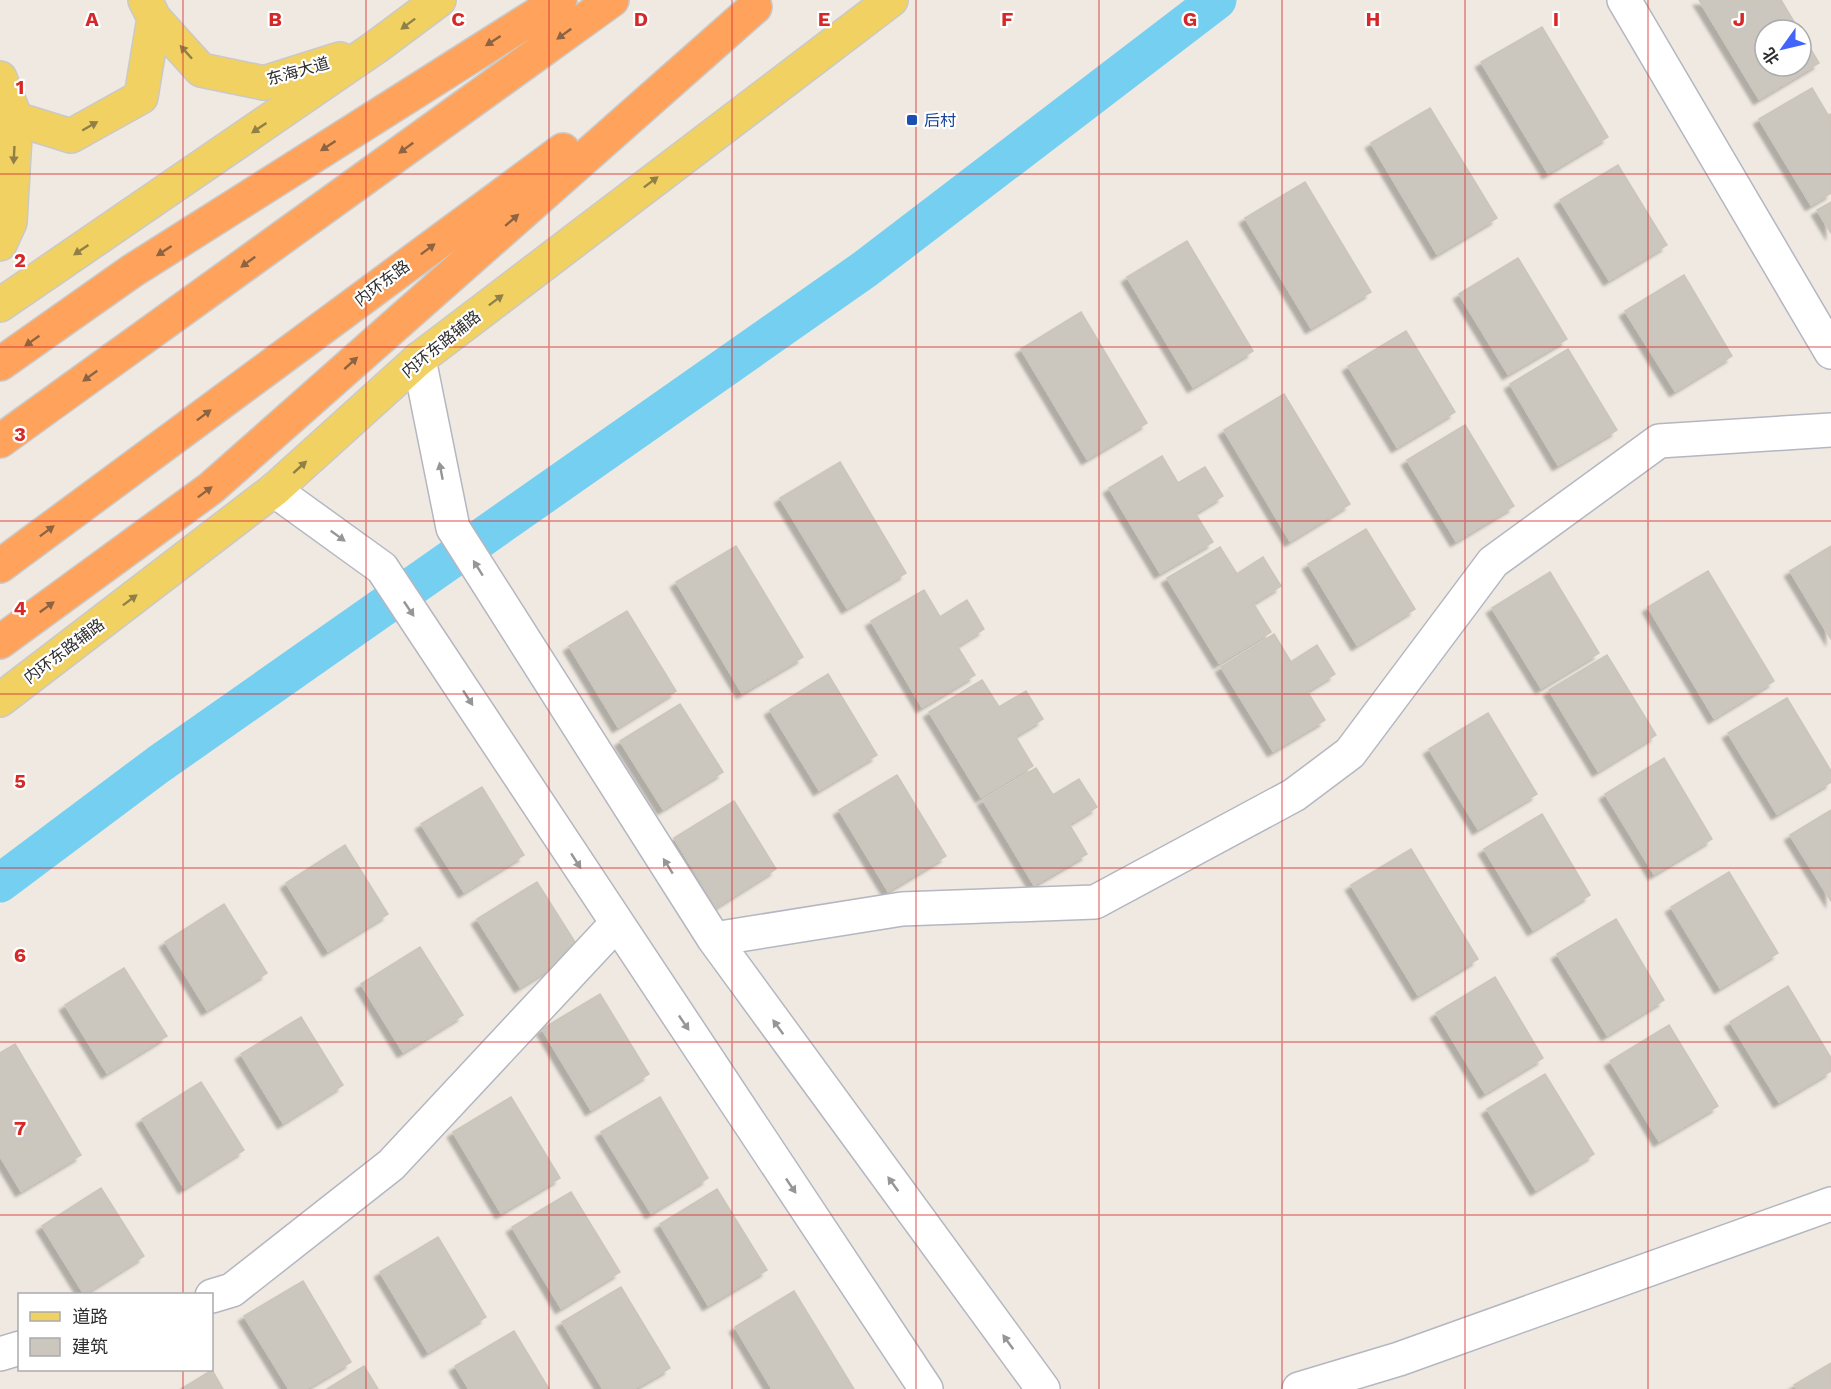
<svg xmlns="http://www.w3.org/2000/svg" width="1831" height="1389" viewBox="0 0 1831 1389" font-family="'Work Sans','Noto Sans SC',sans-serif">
	<defs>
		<filter id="shadow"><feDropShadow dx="-5.5" dy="5.5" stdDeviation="1.5" flood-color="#0004"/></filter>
	</defs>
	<rect width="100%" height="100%" fill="#efe9e1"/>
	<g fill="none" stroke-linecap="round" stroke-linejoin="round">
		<path stroke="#75cff0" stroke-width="39" d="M 0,883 L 159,764 L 865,269 L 1217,0"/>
	</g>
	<path fill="#cbc7bf" stroke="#cbc5ba" stroke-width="1.5" filter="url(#shadow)" d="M 1699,0 L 1781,0 L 1799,30 L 1765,30 L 1765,66 L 1801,66 L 1801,33 L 1819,63 L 1759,99 Z
		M 1542,27 L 1608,137 L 1548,173 L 1481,62 Z
		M 1812,88 L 1828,115 L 1831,114 L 1831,193 L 1811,205 L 1759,119 Z
		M 1430,108 L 1497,218 L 1437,254 L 1371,143 Z
		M 1618,165 L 1667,245 L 1609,280 L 1560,200 Z
		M 1305,182 L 1371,292 L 1311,328 L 1245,218 Z
		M 1831,202 L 1831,233 L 1817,210 Z
		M 1187,241 L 1253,351 L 1193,387 L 1127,277 Z
		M 1518,258 L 1567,339 L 1508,374 L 1459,294 Z
		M 1684,275 L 1732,356 L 1675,391 L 1625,311 Z
		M 1081,312 L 1147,423 L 1087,459 L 1021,349 Z
		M 1406,331 L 1455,412 L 1397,447 L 1348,366 Z
		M 1568,349 L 1617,430 L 1558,465 L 1510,384 Z
		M 1284,394 L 1350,504 L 1290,541 L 1224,430 Z
		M 1465,425 L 1514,506 L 1456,541 L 1407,460 Z
		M 1162,456 L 1178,483 L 1205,467 L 1223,496 L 1195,513 L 1213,542 L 1160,573 L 1109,488 Z
		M 840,462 L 906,573 L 847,608 L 780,498 Z
		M 1366,529 L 1415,609 L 1357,645 L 1308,564 Z
		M 736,546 L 803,657 L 742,693 L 676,582 Z
		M 1831,546 L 1831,639 L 1790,571 Z
		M 1220,547 L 1237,574 L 1263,557 L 1281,586 L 1253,603 L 1271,632 L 1219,663 L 1167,578 Z
		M 1708,571 L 1774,681 L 1714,718 L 1648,607 Z
		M 1550,572 L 1599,653 L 1541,688 L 1492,608 Z
		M 924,590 L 940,617 L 967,600 L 984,629 L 957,646 L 975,675 L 922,707 L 871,621 Z
		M 627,611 L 676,691 L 618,727 L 569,646 Z
		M 1274,634 L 1291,662 L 1317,645 L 1335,674 L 1307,691 L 1325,720 L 1273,751 L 1221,667 Z
		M 1607,655 L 1656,735 L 1598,771 L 1549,690 Z
		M 828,674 L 877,755 L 819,790 L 770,710 Z
		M 982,680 L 999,707 L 1026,691 L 1043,719 L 1015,736 L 1033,766 L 981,797 L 929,712 Z
		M 1787,698 L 1831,771 L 1831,782 L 1777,814 L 1728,733 Z
		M 680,704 L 723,772 L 663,809 L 620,741 Z
		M 1488,713 L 1537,794 L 1478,829 L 1429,749 Z
		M 1664,758 L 1712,839 L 1654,874 L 1605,794 Z
		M 1036,768 L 1053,795 L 1079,779 L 1097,807 L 1069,824 L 1087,854 L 1034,885 L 983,800 Z
		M 897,775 L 946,856 L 888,891 L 839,810 Z
		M 482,787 L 524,855 L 464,892 L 421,824 Z
		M 734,801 L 776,869 L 716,907 L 674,838 Z
		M 1831,810 L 1831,901 L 1790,835 Z
		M 1542,814 L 1590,895 L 1533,930 L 1484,849 Z
		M 345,845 L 388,914 L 328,951 L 286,883 Z
		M 1411,849 L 1478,959 L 1418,995 L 1351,885 Z
		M 1729,872 L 1778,953 L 1720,988 L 1671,907 Z
		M 537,882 L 580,950 L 520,987 L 477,919 Z
		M 224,904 L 267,973 L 207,1010 L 165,942 Z
		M 1616,919 L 1664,1000 L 1607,1035 L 1557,954 Z
		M 420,947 L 463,1015 L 403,1052 L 361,984 Z
		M 124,968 L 167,1036 L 107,1073 L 65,1005 Z
		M 1495,977 L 1543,1058 L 1485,1093 L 1436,1013 Z
		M 1788,986 L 1831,1058 L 1831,1071 L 1779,1102 L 1730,1022 Z
		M 600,994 L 649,1074 L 591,1110 L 542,1029 Z
		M 301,1017 L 343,1085 L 283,1123 L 241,1054 Z
		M 1669,1025 L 1718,1106 L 1659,1141 L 1610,1061 Z
		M 15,1044 L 81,1155 L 21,1191 L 0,1156 L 0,1053 Z
		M 1545,1074 L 1594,1154 L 1536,1190 L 1487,1109 Z
		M 201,1082 L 244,1150 L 184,1188 L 142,1119 Z
		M 511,1097 L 560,1178 L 501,1213 L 453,1132 Z
		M 660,1097 L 708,1178 L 651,1213 L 601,1132 Z
		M 101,1188 L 144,1256 L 84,1294 L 42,1226 Z
		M 717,1189 L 767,1270 L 708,1305 L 660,1224 Z
		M 571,1192 L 620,1272 L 561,1308 L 512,1227 Z
		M 438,1237 L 486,1317 L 428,1352 L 380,1272 Z
		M 303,1281 L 351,1362 L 306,1389 L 289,1389 L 244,1316 Z
		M 621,1287 L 670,1368 L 634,1389 L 603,1389 L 562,1322 Z
		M 794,1291 L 854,1389 L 772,1389 L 735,1327 Z
		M 514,1331 L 549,1389 L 469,1389 L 455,1366 Z
		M 1831,1363 L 1831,1389 L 1797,1389 L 1794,1385 Z
		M 364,1366 L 378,1389 L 327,1389 Z
		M 212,1370 L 223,1389 L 181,1389 Z"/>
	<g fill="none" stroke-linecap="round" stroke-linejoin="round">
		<g stroke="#b4b7c1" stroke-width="36">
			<path id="street" d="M 1624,0 L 1831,352
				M 419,359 L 453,528 L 714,939 L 1043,1389
				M 274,490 L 382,568 L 926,1389
				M 714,939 L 902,909 L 1095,902 L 1294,795 L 1350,753 L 1493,562 L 1659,441 L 1831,430
				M 212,1296 L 232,1290 L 391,1165 L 617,923
				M 0,1354 L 20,1348
				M 1299,1389 L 1399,1359 L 1831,1204"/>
		</g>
		<g stroke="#c9c9c9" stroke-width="36">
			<path id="primary" d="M 145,0 L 154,18 L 201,70 L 264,83 L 340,59
				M 0,78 L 16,119 L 10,222 L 0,244
				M 16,119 L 71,136 L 141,97 L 154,18
				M 0,305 L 376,47 L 439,0
				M 0,700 L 274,490 L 419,359 L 891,0"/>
		</g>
		<g stroke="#c9c9c9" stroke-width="36">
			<path id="highway" d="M 0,364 L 132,271 L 560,0
				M 0,441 L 612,0
				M 0,566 L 563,150
				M 0,642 L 211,488 L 755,7"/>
		</g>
		<use href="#street" stroke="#fff" stroke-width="33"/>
		<use href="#primary" stroke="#f2d163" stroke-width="33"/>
		<use href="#highway" stroke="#ffa35c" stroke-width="33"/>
	</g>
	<defs><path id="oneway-solid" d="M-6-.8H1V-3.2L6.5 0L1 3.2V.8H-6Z" transform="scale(1.5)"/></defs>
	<g fill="#908048">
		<use href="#oneway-solid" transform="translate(408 24) rotate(143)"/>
		<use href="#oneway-solid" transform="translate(186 52) rotate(-132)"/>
		<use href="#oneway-solid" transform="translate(90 126) rotate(-30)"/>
		<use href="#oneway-solid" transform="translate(259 128) rotate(146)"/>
		<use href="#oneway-solid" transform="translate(14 155) rotate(93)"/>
		<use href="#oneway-solid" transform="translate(651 182) rotate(-37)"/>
		<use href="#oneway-solid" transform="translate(81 250) rotate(146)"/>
		<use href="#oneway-solid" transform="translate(496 300) rotate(-37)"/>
		<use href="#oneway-solid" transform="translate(300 467) rotate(-42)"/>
		<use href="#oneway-solid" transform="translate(130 600) rotate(-37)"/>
	</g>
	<g fill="#8c6343">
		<use href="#oneway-solid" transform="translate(564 34) rotate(144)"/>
		<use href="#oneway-solid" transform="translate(493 41) rotate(147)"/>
		<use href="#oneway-solid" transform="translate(328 146) rotate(147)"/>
		<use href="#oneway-solid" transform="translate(406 148) rotate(144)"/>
		<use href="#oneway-solid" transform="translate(512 220) rotate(-41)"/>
		<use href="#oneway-solid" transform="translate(428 249) rotate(-37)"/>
		<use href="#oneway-solid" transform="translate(164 251) rotate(147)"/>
		<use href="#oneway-solid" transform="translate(248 262) rotate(144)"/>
		<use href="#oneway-solid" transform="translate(32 341) rotate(145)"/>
		<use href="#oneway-solid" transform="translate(351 363) rotate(-42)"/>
		<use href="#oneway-solid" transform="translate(90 376) rotate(144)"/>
		<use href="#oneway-solid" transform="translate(204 415) rotate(-37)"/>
		<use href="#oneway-solid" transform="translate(205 492) rotate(-37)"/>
		<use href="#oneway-solid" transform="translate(47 531) rotate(-37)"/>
		<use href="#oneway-solid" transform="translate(47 607) rotate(-36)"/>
	</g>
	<g fill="#969696">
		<use href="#oneway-solid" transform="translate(441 471) rotate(-101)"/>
		<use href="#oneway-solid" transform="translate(338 536) rotate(36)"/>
		<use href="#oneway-solid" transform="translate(478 568) rotate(-122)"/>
		<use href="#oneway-solid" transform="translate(409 609) rotate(56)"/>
		<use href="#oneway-solid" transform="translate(468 698) rotate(57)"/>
		<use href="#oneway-solid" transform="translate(576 861) rotate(57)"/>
		<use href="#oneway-solid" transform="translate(668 866) rotate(-122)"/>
		<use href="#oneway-solid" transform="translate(684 1023) rotate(56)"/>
		<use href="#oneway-solid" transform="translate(778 1027) rotate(-126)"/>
		<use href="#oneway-solid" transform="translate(893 1184) rotate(-126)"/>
		<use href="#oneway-solid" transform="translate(791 1186) rotate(56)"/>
		<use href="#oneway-solid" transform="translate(1008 1342) rotate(-126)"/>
	</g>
	<path fill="none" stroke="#d62828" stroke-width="1.5" stroke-opacity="0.55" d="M 183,0 L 183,1294M 366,0 L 366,1389M 549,0 L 549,1389M 732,0 L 732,1389M 916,0 L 916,1389M 1099,0 L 1099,1389M 1282,0 L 1282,1389M 1465,0 L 1465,1389M 1648,0 L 1648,1389M 0,174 L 1831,174M 0,347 L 1831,347M 0,521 L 1831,521M 0,694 L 1831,694M 0,868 L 1831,868M 0,1042 L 1831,1042M 0,1215 L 1831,1215M 183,1370 L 183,1389"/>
	<rect fill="#1a4fb4" stroke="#fff" stroke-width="2" x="906" y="114" width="12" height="12" rx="3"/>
	<g text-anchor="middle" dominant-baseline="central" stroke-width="4.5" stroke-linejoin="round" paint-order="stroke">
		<g font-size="16" fill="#2e2e2e" stroke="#fff">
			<text transform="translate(298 71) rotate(-16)">东海大道</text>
			<text transform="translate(382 283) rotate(-37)">内环东路</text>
			<text transform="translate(441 344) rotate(-39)">内环东路辅路</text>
			<text transform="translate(64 651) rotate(-37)">内环东路辅路</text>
		</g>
		<g font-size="16" fill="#164399" stroke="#fff" text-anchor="start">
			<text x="924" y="120">后村</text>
		</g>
	</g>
	<g font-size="20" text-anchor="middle" font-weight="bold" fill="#d62828" stroke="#fff" stroke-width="4.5" stroke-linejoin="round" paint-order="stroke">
		<text x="92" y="26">A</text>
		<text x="275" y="26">B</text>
		<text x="458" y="26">C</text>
		<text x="641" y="26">D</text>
		<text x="824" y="26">E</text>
		<text x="1007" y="26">F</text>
		<text x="1190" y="26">G</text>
		<text x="1373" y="26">H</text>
		<text x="1556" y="26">I</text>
		<text x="1739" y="26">J</text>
		<text x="20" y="94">1</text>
		<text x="20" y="267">2</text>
		<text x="20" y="441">3</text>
		<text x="20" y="615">4</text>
		<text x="20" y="788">5</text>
		<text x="20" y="962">6</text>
		<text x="20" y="1135">7</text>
	</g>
	<rect x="18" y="1293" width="195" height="78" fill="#ffffff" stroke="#ababab" stroke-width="1.5"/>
	<rect x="30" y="1312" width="30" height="9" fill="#f2d163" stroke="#ababab" stroke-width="1.5"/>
	<text x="72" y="1323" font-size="18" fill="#2e2e2e">道路</text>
	<rect x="30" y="1338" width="30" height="18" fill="#cbc7bf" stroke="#ababab" stroke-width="1.5"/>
	<text x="72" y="1353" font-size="18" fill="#2e2e2e">建筑</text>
	<g transform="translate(1783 48) rotate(236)"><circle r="28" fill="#ffffff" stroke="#ababab" stroke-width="1.5"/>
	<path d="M0-4.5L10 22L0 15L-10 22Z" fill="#4264fb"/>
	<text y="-9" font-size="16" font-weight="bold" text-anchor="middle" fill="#2e2e2e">北</text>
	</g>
</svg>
